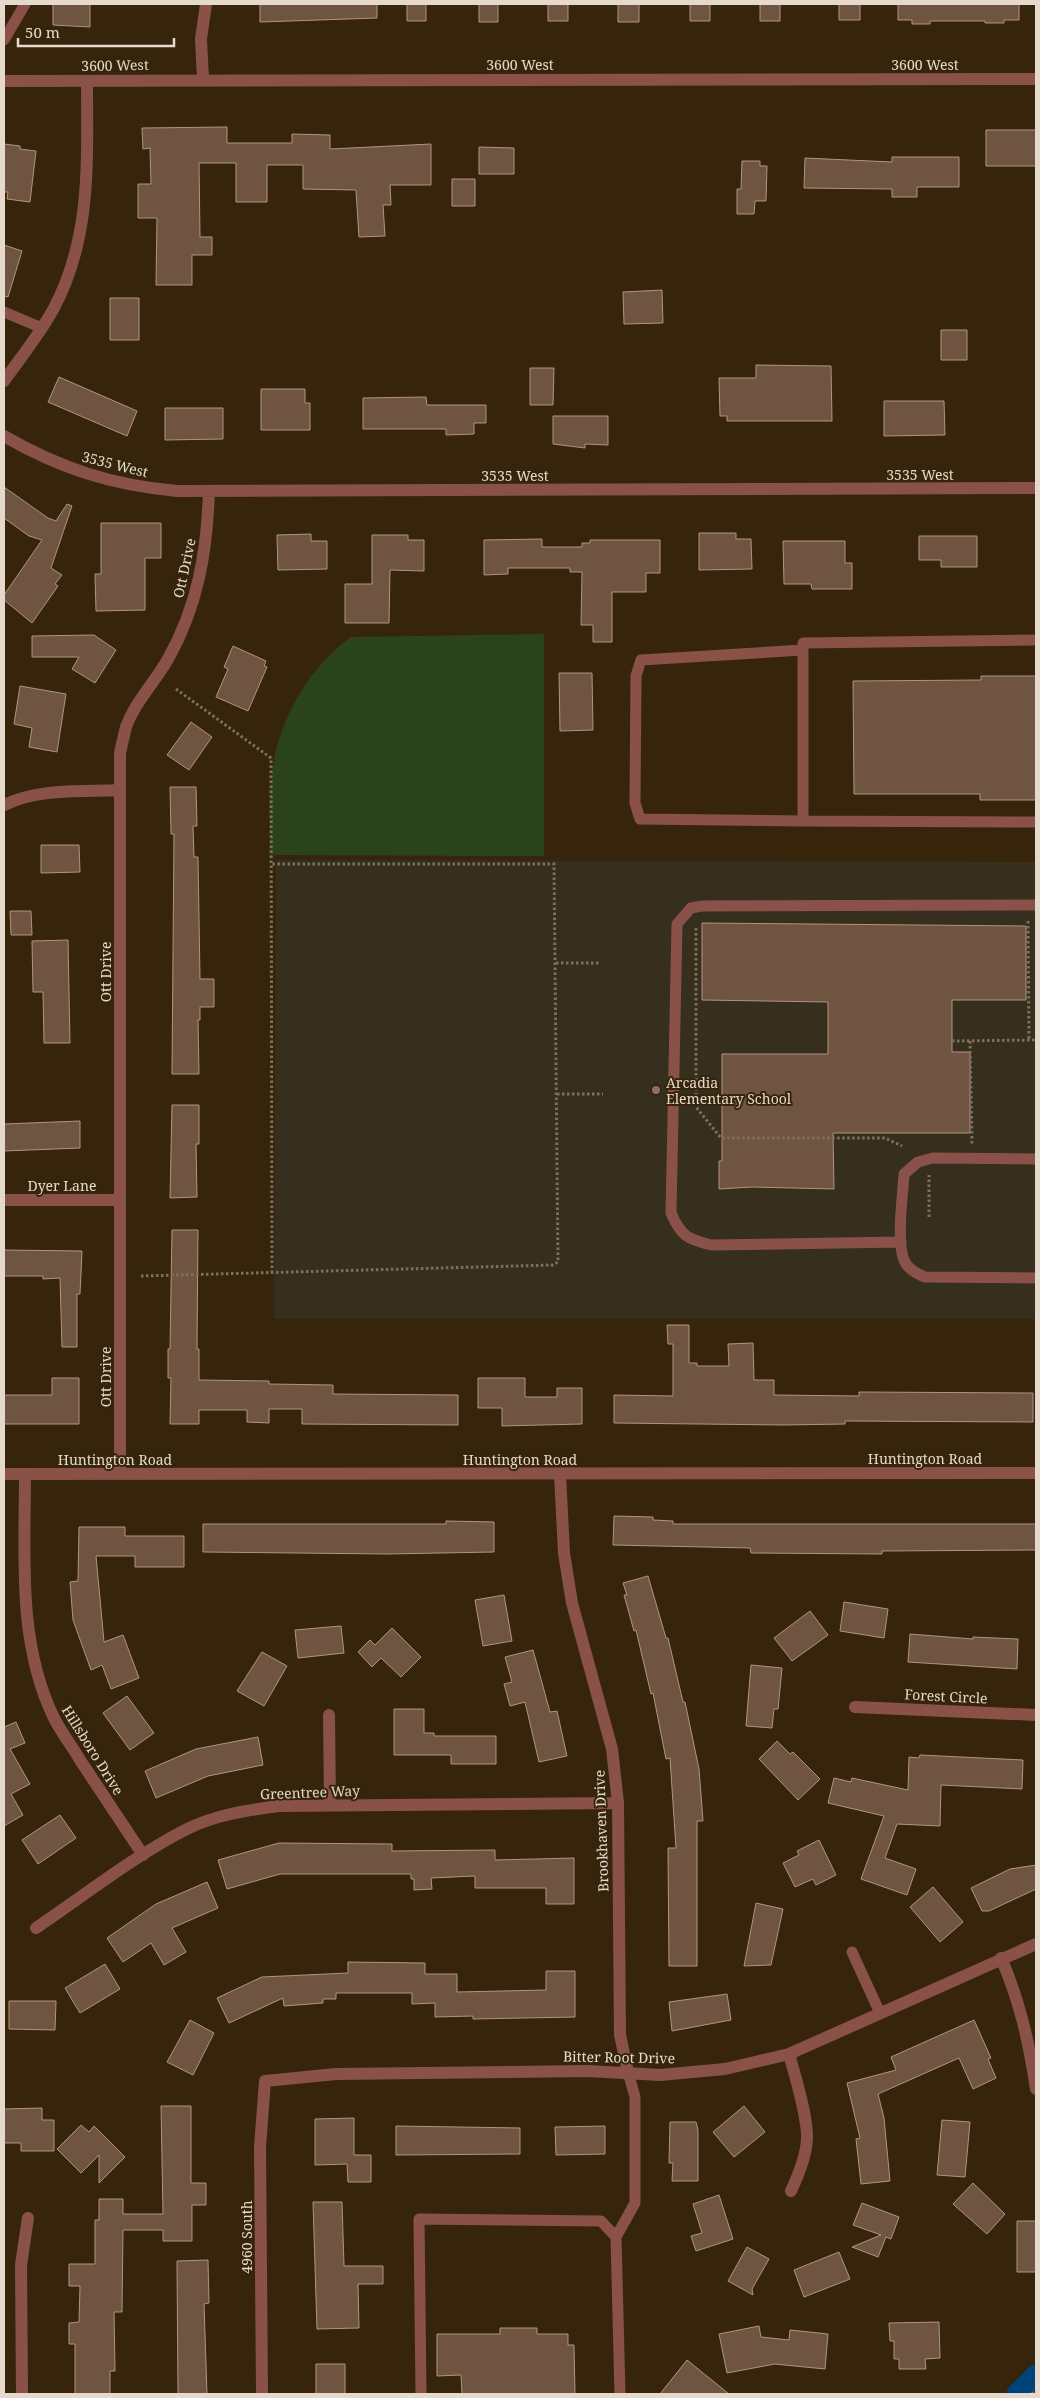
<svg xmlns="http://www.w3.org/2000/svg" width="1040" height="2398" viewBox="0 0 1040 2398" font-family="'Noto Serif',serif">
	<rect width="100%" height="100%" fill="#36250b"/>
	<path fill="#362f1e" d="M 276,860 L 1036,862 L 1036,1319 L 274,1319 Z"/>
	<path fill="#2b431b" d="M 544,634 L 544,856 L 270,855 C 271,824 268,790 274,760 C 283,712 312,665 351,637 Z"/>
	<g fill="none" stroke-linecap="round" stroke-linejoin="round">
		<path stroke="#00437b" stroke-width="21" d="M 1017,2394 L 1036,2375"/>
	</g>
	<path fill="#6f5541" stroke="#b1947e" d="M 53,4 L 90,4 L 90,27 L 53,25 Z
		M 260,4 L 377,4 L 377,18 L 260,22 Z
		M 407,4 L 426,4 L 426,21 L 407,21 Z
		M 479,4 L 498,4 L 498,22 L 479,22 Z
		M 548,4 L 568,4 L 568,21 L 548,21 Z
		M 618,4 L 639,4 L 639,22 L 618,22 Z
		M 690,4 L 710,4 L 710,21 L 690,21 Z
		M 760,4 L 780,4 L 780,21 L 760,21 Z
		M 839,4 L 860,4 L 860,20 L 839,20 Z
		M 898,4 L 1019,4 L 1019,20 L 1004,20 L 1004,23 L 985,23 L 985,21 L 930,21 L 930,24 L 912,24 L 912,20 L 898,20 Z
		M 227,127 L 227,143 L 292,143 L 292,134 L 330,135 L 330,149 L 431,144 L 431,185 L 390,185 L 391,205 L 383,205 L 385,236 L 359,237 L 356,190 L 303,189 L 303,165 L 267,165 L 267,202 L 236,202 L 236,163 L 199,163 L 200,237 L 212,237 L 212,255 L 192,255 L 192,285 L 156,285 L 157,218 L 138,218 L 138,184 L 151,184 L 150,148 L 143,149 L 142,128 Z
		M 986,130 L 1036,130 L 1036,166 L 986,166 Z
		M 4,144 L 20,146 L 20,149 L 36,151 L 30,202 L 7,199 L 8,192 L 4,192 Z
		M 479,147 L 514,148 L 514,174 L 479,174 Z
		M 892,157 L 959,157 L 959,187 L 917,187 L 917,197 L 892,197 L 892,189 L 804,188 L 805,158 L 892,162 Z
		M 742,161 L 760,161 L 760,166 L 767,166 L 766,201 L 755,201 L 754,214 L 737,214 L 737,189 L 741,189 Z
		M 452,179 L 475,179 L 475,206 L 452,206 Z
		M 4,245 L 22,251 L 8,297 L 4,296 Z
		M 662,290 L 663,323 L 624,324 L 623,292 Z
		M 110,298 L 139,298 L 139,340 L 110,340 Z
		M 941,330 L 967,330 L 967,360 L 941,360 Z
		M 756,365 L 831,366 L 832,421 L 727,421 L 727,416 L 720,416 L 719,378 L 756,378 Z
		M 530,368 L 554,368 L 553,405 L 530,405 Z
		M 59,377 L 137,411 L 127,436 L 48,402 Z
		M 261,389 L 305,389 L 305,403 L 310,403 L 310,430 L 261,430 Z
		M 426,397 L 427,405 L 486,405 L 486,423 L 474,423 L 474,434 L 446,435 L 446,429 L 363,429 L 363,398 Z
		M 884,401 L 944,401 L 945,435 L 884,436 Z
		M 165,408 L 223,408 L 223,439 L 165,440 Z
		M 553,416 L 608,416 L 608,445 L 585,444 L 585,448 L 553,444 Z
		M 4,487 L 48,518 L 56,521 L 67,504 L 72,506 L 51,568 L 62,575 L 55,584 L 58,586 L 32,623 L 4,600 L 4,595 L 42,540 L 29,536 L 4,518 Z
		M 101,523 L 161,523 L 161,558 L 145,558 L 145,610 L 96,611 L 95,574 L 101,574 Z
		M 699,533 L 736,533 L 736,539 L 751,539 L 752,569 L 699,570 Z
		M 311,534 L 311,541 L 327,541 L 327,569 L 278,570 L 277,535 Z
		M 372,535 L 408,535 L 408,540 L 424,540 L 424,571 L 390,570 L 389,623 L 345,623 L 345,584 L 372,584 Z
		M 919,536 L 977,536 L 977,567 L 941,567 L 941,560 L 919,560 Z
		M 542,539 L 542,547 L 582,547 L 582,543 L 590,543 L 590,540 L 660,540 L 660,573 L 646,573 L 646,592 L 612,592 L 612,642 L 593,642 L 593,625 L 581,625 L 582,572 L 570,572 L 570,568 L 508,568 L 508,574 L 484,575 L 484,540 Z
		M 783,541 L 845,541 L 845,563 L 852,563 L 852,589 L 812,589 L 811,584 L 784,584 Z
		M 94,635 L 116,650 L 95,683 L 72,669 L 79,657 L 32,657 L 32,636 Z
		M 233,646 L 266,661 L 264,666 L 267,667 L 248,711 L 216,697 L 228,669 L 224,667 Z
		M 559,673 L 592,673 L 593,730 L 560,731 Z
		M 981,676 L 1036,676 L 1036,800 L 980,800 L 980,794 L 854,794 L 853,681 L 981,680 Z
		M 20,686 L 66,694 L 57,752 L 29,747 L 32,728 L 14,724 Z
		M 191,722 L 212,737 L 189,770 L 167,755 Z
		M 170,787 L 196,787 L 197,826 L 193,826 L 194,857 L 198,857 L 200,979 L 214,979 L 214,1007 L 200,1007 L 200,1020 L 198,1020 L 199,1074 L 172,1074 L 174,834 L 171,834 Z
		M 41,845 L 79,845 L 80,872 L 41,873 Z
		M 10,911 L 31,911 L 32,935 L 11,935 Z
		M 702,923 L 1026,926 L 1026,1000 L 952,1000 L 952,1052 L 970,1052 L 970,1133 L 833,1133 L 834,1189 L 752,1187 L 719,1189 L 719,1161 L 722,1161 L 722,1054 L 828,1054 L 828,1002 L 702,1000 Z
		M 68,940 L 70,1043 L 44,1043 L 43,992 L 33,992 L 32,941 Z
		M 172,1105 L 199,1105 L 199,1144 L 196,1144 L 197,1197 L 170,1198 Z
		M 80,1121 L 80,1148 L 4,1151 L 4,1124 Z
		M 172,1230 L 198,1230 L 197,1349 L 199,1349 L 199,1380 L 269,1381 L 269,1384 L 333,1385 L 333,1394 L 458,1395 L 458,1425 L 302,1424 L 302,1409 L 269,1409 L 269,1423 L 247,1422 L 247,1410 L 199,1410 L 199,1424 L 170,1424 L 171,1378 L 168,1378 L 168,1349 L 170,1349 Z
		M 4,1250 L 82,1251 L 80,1294 L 77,1294 L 77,1347 L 62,1347 L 60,1278 L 43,1279 L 43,1276 L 4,1276 Z
		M 667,1325 L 689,1325 L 689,1363 L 697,1363 L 697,1366 L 729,1366 L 728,1344 L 753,1343 L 754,1380 L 774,1380 L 774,1395 L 859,1396 L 859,1392 L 1033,1393 L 1033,1422 L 845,1421 L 845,1424 L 783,1425 L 614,1423 L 614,1395 L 673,1396 L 673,1344 L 668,1344 Z
		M 52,1378 L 79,1378 L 79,1424 L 4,1424 L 4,1395 L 52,1395 Z
		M 478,1378 L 525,1378 L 525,1397 L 557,1397 L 557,1388 L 582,1388 L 582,1424 L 502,1426 L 502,1408 L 478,1408 Z
		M 614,1516 L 653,1517 L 653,1520 L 673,1521 L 673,1524 L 1036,1524 L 1036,1550 L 882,1551 L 882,1554 L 751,1553 L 750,1548 L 613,1545 Z
		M 446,1521 L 494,1522 L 494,1552 L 387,1554 L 203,1552 L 203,1524 L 446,1524 Z
		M 79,1527 L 125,1527 L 125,1536 L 184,1536 L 184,1567 L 135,1567 L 135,1556 L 96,1556 L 104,1642 L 123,1635 L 139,1678 L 111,1689 L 102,1665 L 91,1670 L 73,1620 L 70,1582 L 78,1581 Z
		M 648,1576 L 666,1638 L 668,1638 L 683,1702 L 685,1702 L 699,1769 L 703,1821 L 697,1821 L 697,1966 L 669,1966 L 668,1848 L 676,1848 L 670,1758 L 666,1759 L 653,1693 L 651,1694 L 636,1630 L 634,1631 L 624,1595 L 627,1595 L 623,1583 Z
		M 504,1595 L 512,1641 L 483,1646 L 475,1600 Z
		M 844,1602 L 888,1609 L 884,1638 L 840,1631 Z
		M 810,1611 L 828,1635 L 792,1661 L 774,1638 Z
		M 341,1626 L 344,1653 L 298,1658 L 295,1630 Z
		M 392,1628 L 421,1657 L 401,1677 L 381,1658 L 372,1667 L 358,1652 L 370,1640 L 375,1645 Z
		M 910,1634 L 973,1639 L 973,1637 L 1018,1639 L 1017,1669 L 908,1662 Z
		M 533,1650 L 550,1712 L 557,1711 L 567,1756 L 539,1762 L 525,1702 L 510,1706 L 504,1684 L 512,1682 L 505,1657 Z
		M 262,1652 L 287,1666 L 264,1706 L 237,1691 Z
		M 751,1665 L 782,1668 L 778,1709 L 774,1709 L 772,1728 L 746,1726 Z
		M 127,1696 L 154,1733 L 130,1750 L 103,1713 Z
		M 394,1709 L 424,1709 L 424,1733 L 434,1733 L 434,1736 L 496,1736 L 496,1764 L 451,1764 L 451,1755 L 394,1755 Z
		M 16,1722 L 25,1743 L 10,1749 L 30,1784 L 11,1794 L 23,1815 L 4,1826 L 4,1727 Z
		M 258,1737 L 263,1765 L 208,1776 L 156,1798 L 145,1771 L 196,1749 Z
		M 777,1741 L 790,1754 L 793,1752 L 820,1779 L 798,1800 L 759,1759 Z
		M 920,1755 L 1023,1760 L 1022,1789 L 941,1785 L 940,1826 L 897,1824 L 885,1858 L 916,1869 L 907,1895 L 861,1879 L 884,1816 L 828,1803 L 834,1778 L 851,1782 L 852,1778 L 908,1790 L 909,1757 L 919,1758 Z
		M 60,1815 L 76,1838 L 38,1864 L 22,1840 Z
		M 819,1840 L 836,1875 L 816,1885 L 813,1879 L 795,1887 L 783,1863 L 799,1855 L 797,1851 Z
		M 279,1843 L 392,1844 L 392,1851 L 495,1850 L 495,1860 L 574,1858 L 574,1904 L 546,1904 L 546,1888 L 475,1888 L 475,1876 L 431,1878 L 432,1889 L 414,1890 L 414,1879 L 411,1879 L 411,1874 L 280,1874 L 227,1889 L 218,1860 Z
		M 1036,1865 L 1036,1889 L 989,1911 L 982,1911 L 971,1888 L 1010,1869 Z
		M 207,1882 L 218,1908 L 172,1928 L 186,1952 L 164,1965 L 151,1943 L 123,1962 L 107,1938 L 156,1904 Z
		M 933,1887 L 963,1922 L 940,1942 L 910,1907 Z
		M 756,1903 L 783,1909 L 771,1965 L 744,1966 Z
		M 348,1962 L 425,1963 L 425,1974 L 457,1974 L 457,1992 L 546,1990 L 546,1971 L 575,1971 L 575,2017 L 473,2019 L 473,2016 L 435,2017 L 435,2003 L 412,2004 L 412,1993 L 336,1993 L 336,1999 L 323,1999 L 323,2003 L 284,2006 L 283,1998 L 229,2023 L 217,1998 L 262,1977 L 348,1973 Z
		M 105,1964 L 120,1989 L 80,2013 L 65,1988 Z
		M 727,1994 L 731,2020 L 672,2031 L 669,2002 Z
		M 9,2001 L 56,2001 L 55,2030 L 9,2029 Z
		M 190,2020 L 214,2033 L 193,2075 L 167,2062 Z
		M 974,2020 L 991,2058 L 988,2059 L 996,2078 L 973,2089 L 959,2058 L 878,2094 L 884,2118 L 890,2181 L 861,2184 L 856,2139 L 860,2138 L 847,2083 L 896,2070 L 891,2057 Z
		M 161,2106 L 191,2106 L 191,2183 L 206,2183 L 206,2205 L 192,2205 L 192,2241 L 163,2241 L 163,2230 L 123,2230 L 122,2312 L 114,2312 L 115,2371 L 110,2371 L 110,2394 L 75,2394 L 75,2344 L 69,2344 L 69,2323 L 79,2322 L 80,2286 L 69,2286 L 69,2264 L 95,2264 L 95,2220 L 99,2220 L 99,2199 L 123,2199 L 123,2214 L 163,2214 Z
		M 744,2106 L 765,2132 L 734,2157 L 713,2132 Z
		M 42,2108 L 42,2120 L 54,2120 L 54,2151 L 21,2151 L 21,2143 L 4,2143 L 4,2109 Z
		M 354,2118 L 354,2155 L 371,2155 L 371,2182 L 348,2182 L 347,2164 L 315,2165 L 315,2119 Z
		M 942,2120 L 970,2122 L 965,2177 L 937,2175 Z
		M 670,2122 L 696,2122 L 698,2130 L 698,2181 L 672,2181 L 673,2163 L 669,2163 Z
		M 81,2125 L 89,2132 L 94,2126 L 125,2157 L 99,2183 L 99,2155 L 81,2173 L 57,2149 Z
		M 396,2126 L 520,2128 L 520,2154 L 396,2155 Z
		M 605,2126 L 605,2154 L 556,2155 L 555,2127 Z
		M 973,2183 L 1005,2214 L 987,2234 L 953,2204 Z
		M 719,2195 L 733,2239 L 696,2251 L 691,2236 L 702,2233 L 693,2204 Z
		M 313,2202 L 342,2202 L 344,2266 L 383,2266 L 383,2284 L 358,2284 L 359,2328 L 317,2329 Z
		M 862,2203 L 899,2217 L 891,2239 L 886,2237 L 878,2257 L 852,2247 L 881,2235 L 853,2225 Z
		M 1017,2221 L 1036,2221 L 1036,2272 L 1017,2272 Z
		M 747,2247 L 769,2259 L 752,2289 L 753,2295 L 728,2281 Z
		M 839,2252 L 850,2279 L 804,2297 L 794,2270 Z
		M 208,2260 L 209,2303 L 204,2304 L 207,2394 L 178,2394 L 177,2261 Z
		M 939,2322 L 940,2358 L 925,2359 L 926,2369 L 899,2369 L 899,2359 L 894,2359 L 894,2341 L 890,2341 L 889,2323 Z
		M 759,2326 L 761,2337 L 789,2340 L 790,2330 L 828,2334 L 825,2369 L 775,2364 L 727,2373 L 719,2334 Z
		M 500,2328 L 537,2328 L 537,2334 L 568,2334 L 568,2345 L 574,2345 L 575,2394 L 462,2394 L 461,2375 L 437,2376 L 437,2334 L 500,2334 Z
		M 687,2360 L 729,2394 L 660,2394 Z
		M 316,2364 L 345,2364 L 345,2394 L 316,2394 Z"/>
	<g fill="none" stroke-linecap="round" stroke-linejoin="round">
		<path stroke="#7e705a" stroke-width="3" stroke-dasharray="2.5 2.5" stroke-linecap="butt" d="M 176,689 L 271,758 L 272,1273
			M 1028,921 L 1029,1040
			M 696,928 L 696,1107 L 721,1138 L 885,1138 L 902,1146
			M 556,963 L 599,963
			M 952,1041 L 1036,1040
			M 970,1041 L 972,1144
			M 557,1094 L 603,1094
			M 929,1217 L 929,1175
			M 141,1276 L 553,1265 L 558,1262 L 554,864 L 271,864
			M 1032,2394 L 1036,2390"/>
		<path stroke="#8a5149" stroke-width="11" d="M 4,40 L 25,4
			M 4,312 L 42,328
			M 1036,640 L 803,643 L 803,821 L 1036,822
			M 803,650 L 641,660 L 636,676 L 635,803 L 640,819 L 803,821
			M 1036,1159 L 933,1158 L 918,1162 L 904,1174 C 903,1195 895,1246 906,1264 C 911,1271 917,1274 925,1277 L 1036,1278
			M 901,1242 L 711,1245 C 687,1239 681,1236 671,1213 L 677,924 L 691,908 L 702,906 L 1036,905
			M 852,1952 L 880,2013
			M 616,2237 L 635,2203 L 635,2097 L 628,2072
			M 421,2394 L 419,2219 L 601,2221 L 616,2237 L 620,2394"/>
		<path stroke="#8a5149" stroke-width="12" d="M 203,79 L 201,39 L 206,4
			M 4,381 C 21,357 40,334 54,308 C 92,236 87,160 87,81
			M 4,436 C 61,469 112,485 177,491 L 1036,488
			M 4,805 C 39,788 81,792 119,790
			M 4,1200 L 120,1200
			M 120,1473 L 120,753 C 122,744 124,735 126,727 C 135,702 155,682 168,659 C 198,606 207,551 209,491
			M 4,1474 L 1036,1473
			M 25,1474 C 25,1556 17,1642 54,1718 C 61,1732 72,1746 80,1760 C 101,1792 122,1823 143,1855
			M 560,1474 L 564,1553 L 572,1603 L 612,1749 L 618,1803 L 620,2035 L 628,2072
			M 855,1707 L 1036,1715
			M 329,1715 L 330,1805
			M 36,1928 C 85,1895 134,1856 187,1829 C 215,1815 248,1810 279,1806 L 618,1803
			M 1001,1958 C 1020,2001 1029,2043 1036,2089
			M 789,2054 C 795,2075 808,2118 807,2139 C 806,2157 799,2174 791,2191
			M 22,2394 L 21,2265 L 28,2218
			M 262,2394 L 260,2147 L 265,2081 L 336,2074 L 588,2071 L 660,2075 L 725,2069 L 789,2054 L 1036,1944"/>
		<path stroke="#8a5149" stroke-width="12" d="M 4,81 L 1036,79"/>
	</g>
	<circle fill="#8d6e63" stroke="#36250b" stroke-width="2" cx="656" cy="1090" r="5"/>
	<g text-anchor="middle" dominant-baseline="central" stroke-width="4" stroke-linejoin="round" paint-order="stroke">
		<g font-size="14" fill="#e4d9ca" stroke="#36250b">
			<text x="520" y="64">3600 West</text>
			<text x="925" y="64">3600 West</text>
			<text transform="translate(115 65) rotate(-1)">3600 West</text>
			<text transform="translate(115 464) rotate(14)">3535 West</text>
			<text x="920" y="474">3535 West</text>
			<text x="515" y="475">3535 West</text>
			<text transform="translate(184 568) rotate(-78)">Ott Drive</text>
			<text transform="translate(105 972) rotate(-90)">Ott Drive</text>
			<text x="62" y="1185">Dyer Lane</text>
			<text transform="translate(105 1377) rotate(-90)">Ott Drive</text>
			<text x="925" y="1458">Huntington Road</text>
			<text x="115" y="1459">Huntington Road</text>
			<text x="520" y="1459">Huntington Road</text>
			<text transform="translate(946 1696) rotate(3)">Forest Circle</text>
			<text transform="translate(93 1750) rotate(58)">Hillsboro Drive</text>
			<text transform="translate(310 1792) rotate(-2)">Greentree Way</text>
			<text transform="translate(601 1831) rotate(-92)">Brookhaven Drive</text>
			<text transform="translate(619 2057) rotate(1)">Bitter Root Drive</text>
			<text transform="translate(246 2237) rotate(-90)">4960 South</text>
		</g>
		<g font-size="14" fill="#e4d9ca" stroke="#36250b" text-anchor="start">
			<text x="666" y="1082">Arcadia<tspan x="666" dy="16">Elementary School</tspan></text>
		</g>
	</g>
	<rect width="1040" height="2398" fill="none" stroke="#e4d9ca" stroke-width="10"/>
	<path d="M18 38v8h156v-8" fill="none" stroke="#e4d9ca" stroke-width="2.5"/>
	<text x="25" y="38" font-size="15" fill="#e4d9ca" stroke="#36250b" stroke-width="4" paint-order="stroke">50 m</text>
</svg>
